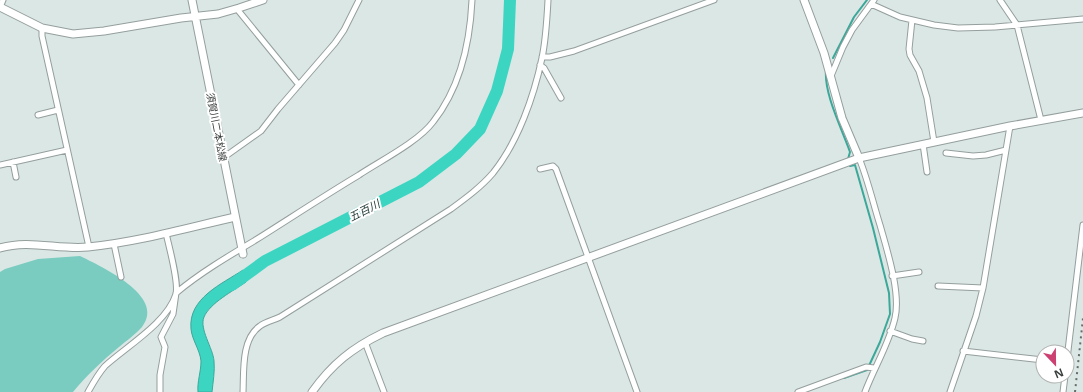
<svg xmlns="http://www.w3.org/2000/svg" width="1083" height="392" viewBox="0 0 1083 392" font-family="'Open Sans','Noto Sans JP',sans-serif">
	<rect width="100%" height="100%" fill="#dbe7e5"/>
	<path fill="#79ccbf" d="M 80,256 C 100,266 167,296 142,327 C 136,334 126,341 119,347 C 102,361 87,375 73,392 L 0,392 L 0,272 L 5,269 L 38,259 Z"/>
	<path fill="#3cd5c2" stroke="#3ba89a" d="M 243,270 L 246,282 C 233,291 210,303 204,317 C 199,329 213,348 214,361 C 215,371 213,382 212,392 L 198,392 C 197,382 201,372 201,361 C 200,350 192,340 191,329 C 188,298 222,284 243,270 Z"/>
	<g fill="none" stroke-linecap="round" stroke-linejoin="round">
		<path stroke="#3ba89a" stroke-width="2" d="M 833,58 L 854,17 L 867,0
			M 826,71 C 824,94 842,129 850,152 L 848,159
			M 844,378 L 867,370 L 880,342 L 890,314 L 889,293 L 873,228 L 855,165 L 850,166"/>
		<path stroke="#3cd5c2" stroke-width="12" d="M 232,285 L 265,261 L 419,182 L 456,154 L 480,129 L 497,91 L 508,49 L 510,0"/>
		<g stroke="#949f9d" stroke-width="7">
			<path id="street" d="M 1000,0 L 1017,25 L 1041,120
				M 871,4 L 900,17 L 934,25 L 958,28 L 995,27 L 1083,19
				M 0,7 L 3,0
				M 237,9 L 299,85
				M 912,20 L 909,49 L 910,55 L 919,71 L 927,98 L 934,142
				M 42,28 L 42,36 L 89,247
				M 542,57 L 550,57 L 574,51 L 714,0
				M 540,65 L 544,68 L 561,98
				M 831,76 L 843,47 L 852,30 L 874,0
				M 38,115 L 58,110
				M 923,144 L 927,172
				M 946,153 L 973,156 L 986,155 L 1006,150
				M 223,158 L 261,131 L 278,109 L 335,43 L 344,30 L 359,0
				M 859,158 C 868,180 873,203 880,225 C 887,250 901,293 895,318 C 889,344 874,368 865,392
				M 13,162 L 16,177
				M 0,165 L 67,150
				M 540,169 L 553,166 L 556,169 L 637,392
				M 114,244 L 121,277
				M 892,276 L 919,272
				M 938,286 L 983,288
				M 890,331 L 912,339 L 923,341
				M 365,342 L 384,392
				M 963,351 L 1043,360
				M 1067,359 L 1083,225
				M 88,392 C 93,383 98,374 105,366 C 127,346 167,323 176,294 C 179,282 169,247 166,233
				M 160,392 L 160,375 L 165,347 L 161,337 L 173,314 L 176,293 C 200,273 227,257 254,241 C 289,219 324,196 359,175 C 380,161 418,142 433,122 C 460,88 470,43 472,0
				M 243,392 C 244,372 241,339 260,326 C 265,322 274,320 280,317 L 451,209 C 466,198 481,187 493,173 C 518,142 534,96 542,58 C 546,39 547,19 548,0
				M 798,392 L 866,367 L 874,368
				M 950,392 L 976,316 L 983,288 L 1010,126
				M 1063,392 L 1065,376"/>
		</g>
		<g stroke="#949f9d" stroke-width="9">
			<path id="secondary" d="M 192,0 L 243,254
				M 804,0 L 824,53 L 842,118 L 859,158
				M 0,7 L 42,28 L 73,34 L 104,31 L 181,18 L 218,14 L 239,8 L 263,0
				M 0,248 C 29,239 59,250 88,247 C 138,242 187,228 235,217
				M 312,392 C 332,364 352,348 383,333 L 859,158 L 1010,126 L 1083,113"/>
		</g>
		<use href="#street" stroke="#fff" stroke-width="5"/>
		<use href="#secondary" stroke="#fff" stroke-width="7"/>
		<path stroke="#666d6c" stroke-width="2" stroke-dasharray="2 4" stroke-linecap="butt" d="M 1075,392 L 1083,318"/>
	</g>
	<g text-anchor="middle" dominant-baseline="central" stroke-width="4" stroke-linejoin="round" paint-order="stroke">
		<g font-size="10" fill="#393e3d" stroke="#fff">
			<text transform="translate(217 127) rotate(79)">須賀川二本松線</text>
		</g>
		<g font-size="11" font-style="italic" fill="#1b332f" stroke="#fff">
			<text transform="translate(364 210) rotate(-27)">五百川</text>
		</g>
	</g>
	<g transform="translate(1055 364) rotate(158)"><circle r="19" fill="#ffffff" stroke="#b0b2b1"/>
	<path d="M0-3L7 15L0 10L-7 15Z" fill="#cd4072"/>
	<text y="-6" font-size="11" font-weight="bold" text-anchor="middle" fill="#393e3d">N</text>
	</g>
</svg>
